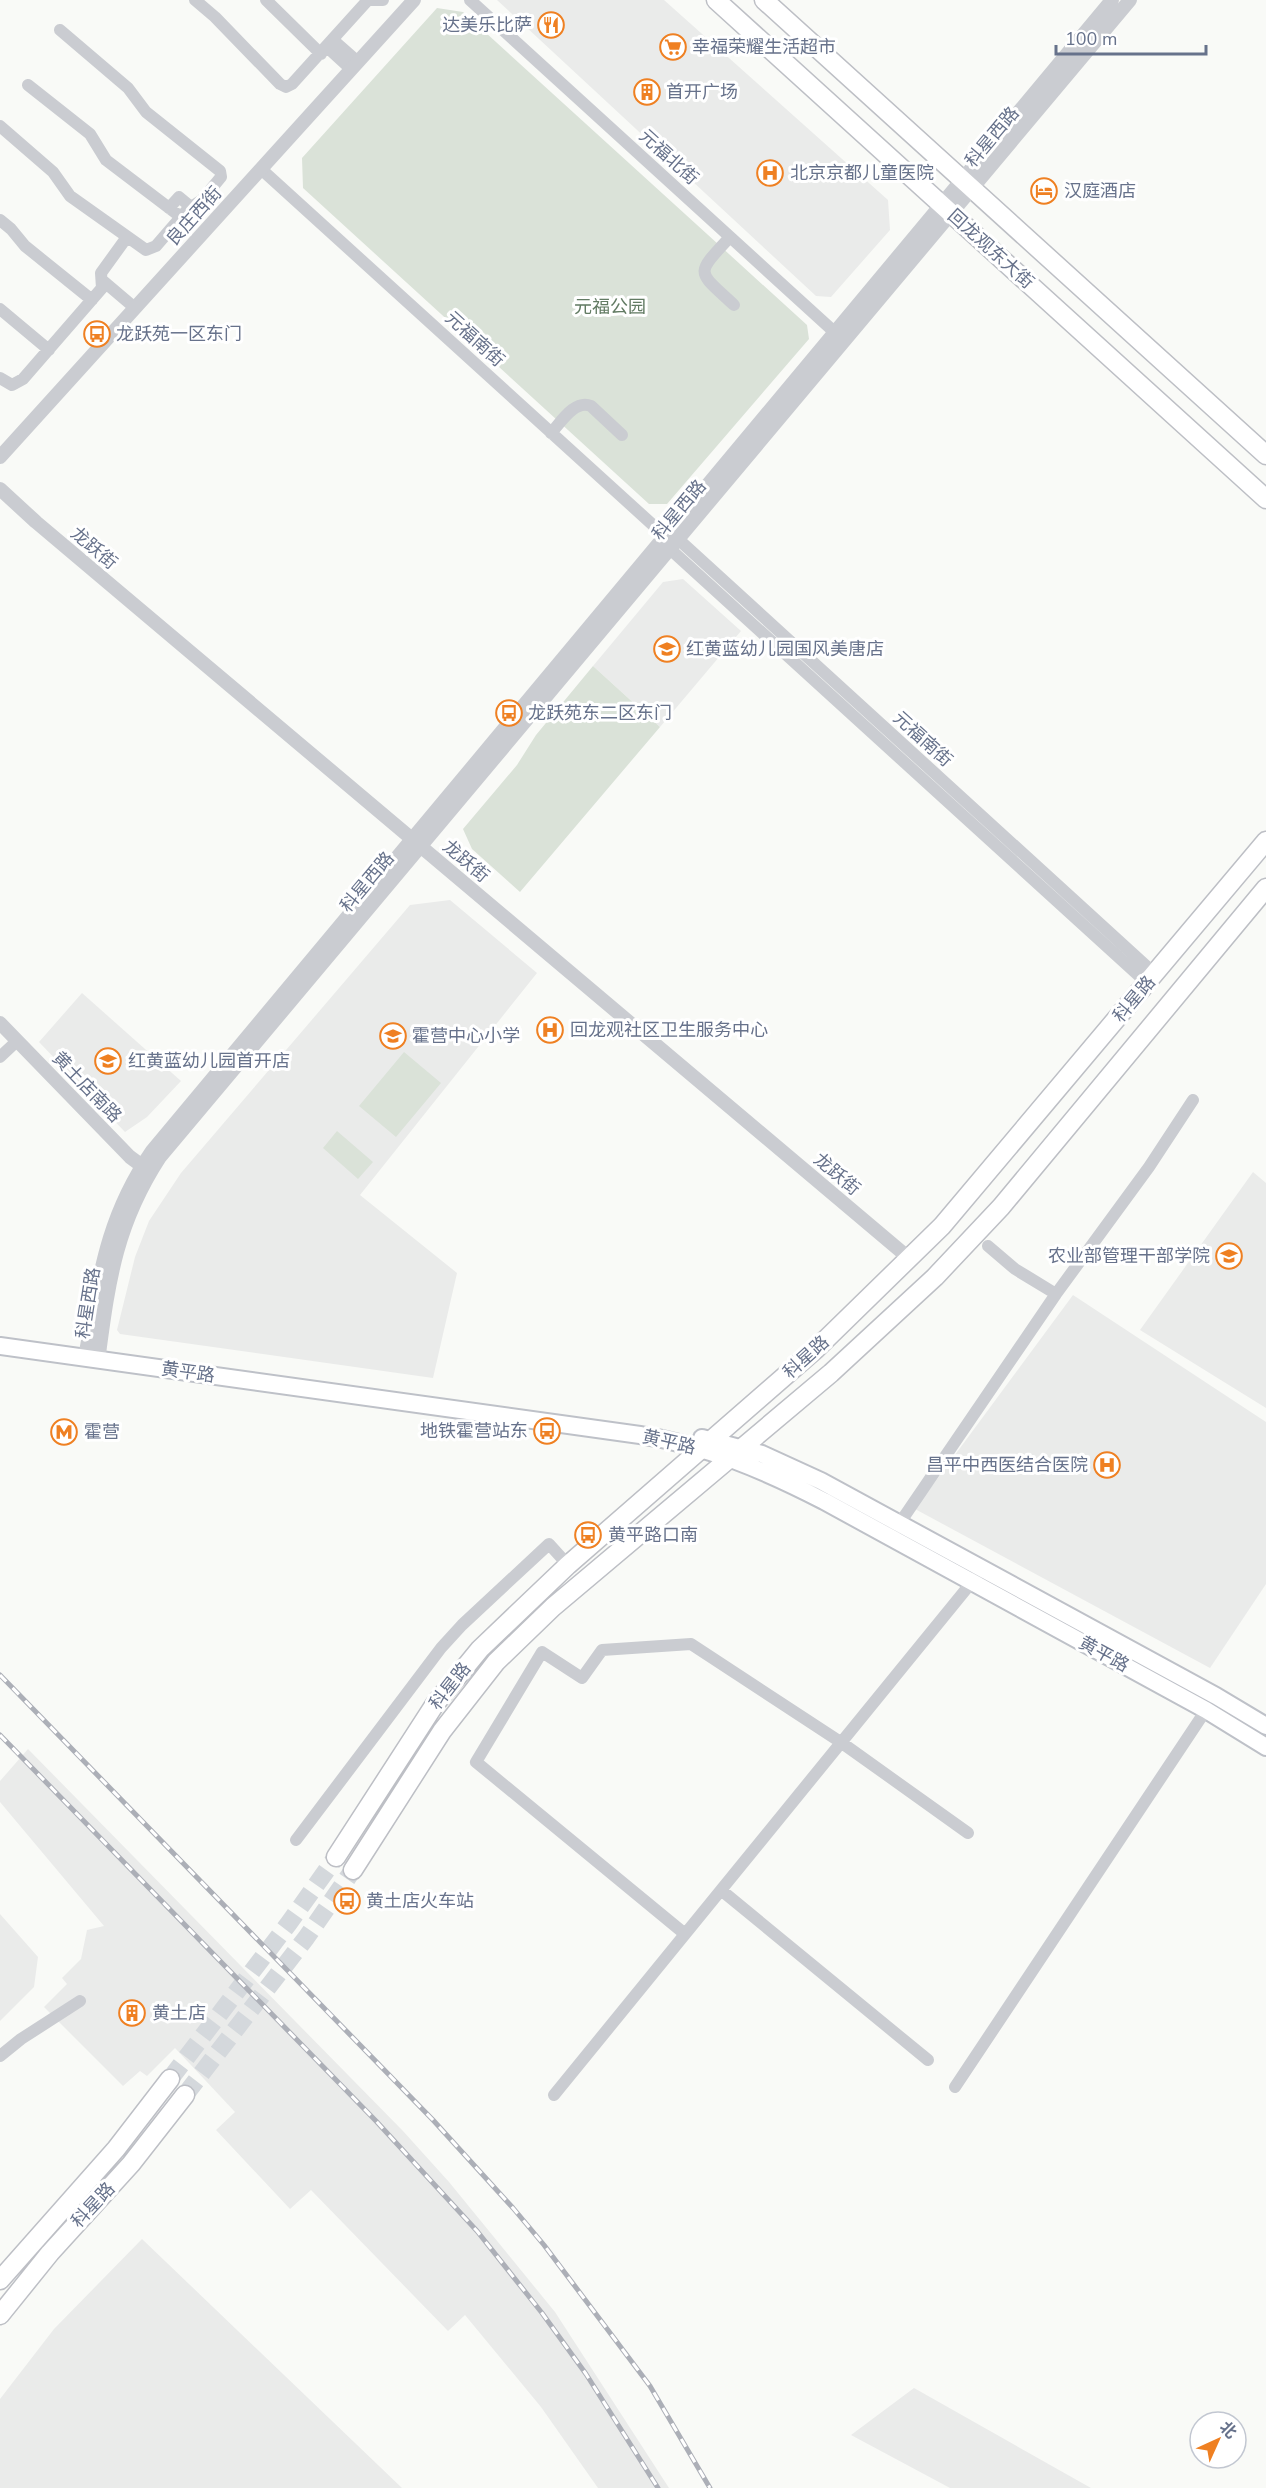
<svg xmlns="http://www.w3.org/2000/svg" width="1266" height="2488" viewBox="0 0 1266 2488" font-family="'Nunito Sans','Noto Sans SC',sans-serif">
	<rect width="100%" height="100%" fill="#f9faf7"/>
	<path fill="#eaebea" d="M 497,0 L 664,0 L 888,200 L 890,230 L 831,297 L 816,296 Z
		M 683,579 L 741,631 L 660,727 L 593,666 L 663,582 Z
		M 450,900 L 537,973 L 360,1195 L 457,1273 L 433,1378 L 120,1334 L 117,1330 L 135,1257 L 149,1221 L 181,1173 L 410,905 Z
		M 82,993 L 181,1081 L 147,1117 L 125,1132 L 39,1042 Z
		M 1253,1172 L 1266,1183 L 1266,1408 L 1140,1330 Z
		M 1073,1295 L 1266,1422 L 1266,1584 L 1210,1668 L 915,1509 Z
		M 28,1749 L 403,2131 L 449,2182 L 555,2312 L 669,2488 L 598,2488 L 541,2407 L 465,2315 L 448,2331 L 311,2190 L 290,2209 L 216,2130 L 235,2112 L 175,2048 L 147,2076 L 140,2071 L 123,2086 L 44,2007 L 67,1984 L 62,1978 L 81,1959 L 87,1930 L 104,1926 L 0,1802 L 0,1781 Z
		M 0,1914 L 38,1957 L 34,1987 L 0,2021 Z
		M 142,2239 L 402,2488 L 0,2488 L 0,2399 L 54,2329 Z
		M 914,2388 L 1091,2488 L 950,2488 L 851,2435 Z"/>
	<path fill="#dae2d8" d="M 437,8 L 463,12 L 807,325 L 809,339 L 667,504 L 649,504 L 303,188 L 302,158 Z
		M 593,666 L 660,727 L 520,892 L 472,849 L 463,829 L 517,765 L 536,735 Z
		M 404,1052 L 441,1083 L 396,1137 L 359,1106 Z
		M 337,1131 L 373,1162 L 358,1179 L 323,1148 Z"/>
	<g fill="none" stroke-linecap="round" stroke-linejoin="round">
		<path stroke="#d4d8dc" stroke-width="18" stroke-dasharray="18 9" stroke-linecap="butt" d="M 170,2079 L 289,1923 L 336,1857
			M 185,2095 L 306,1938 L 353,1870"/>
		<g stroke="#bec1c8" stroke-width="20">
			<path id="secondary" d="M 0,1346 L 640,1435 C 705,1445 766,1471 824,1501 L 1206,1710 L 1266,1747
				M 702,1438 L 762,1454 L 821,1481 L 1216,1696 L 1266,1726"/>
		</g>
		<g stroke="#bdbfc5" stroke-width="21">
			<path id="primary" d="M 716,0 L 1266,499
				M 764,0 L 1266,455
				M 336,1857 L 435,1704 L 480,1649 L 568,1565 L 816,1349 L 942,1226 L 1266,841
				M 353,1870 L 442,1731 L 496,1662 L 553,1607 L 831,1373 L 935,1277 L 1001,1207 L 1266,888
				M 0,2280 L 116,2149 L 170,2079
				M 0,2315 L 50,2253 L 131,2164 L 185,2095"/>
		</g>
		<path stroke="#caccd1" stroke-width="12" d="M 195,0 L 215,17 L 280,84 L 286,87 L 292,84 L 368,0
			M 266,0 L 321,54
			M 368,0 L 383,0
			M 470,0 L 841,338
			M 333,40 L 358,62
			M 327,47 L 351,69
			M 28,85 L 90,134 L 106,160 L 181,217
			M 0,126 L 53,172 L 70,196 L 146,250 L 156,246 L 188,209 L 202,200 L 221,177 L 220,171 L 146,112 L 128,88 L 60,30
			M 261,169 L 665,536 L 670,549 L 1147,983
			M 169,208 L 179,197 L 191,207
			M 0,220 L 11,229 L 25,246 L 92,300
			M 730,237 C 694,276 697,270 734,305
			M 102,280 L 135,308
			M 0,309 L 49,350
			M 0,378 L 12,385 L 23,379 L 102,288 L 101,273 L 127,237
			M 551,433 C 561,422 575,399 591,406 L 622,435
			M 669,537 L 678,539 L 1155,974
			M 0,1057 L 17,1041
			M 988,1246 L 1015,1269 L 1056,1294
			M 895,1530 L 1056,1294 L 1149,1167 L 1193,1100
			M 296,1840 L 441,1648 L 462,1625 L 549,1544 L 568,1565
			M 721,1890 L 928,2060
			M 685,1934 L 476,1762 L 542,1652 L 582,1678 L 602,1650 L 691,1644 L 842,1743 L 968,1833
			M 0,2056 L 21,2039 L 80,2001
			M 955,2087 L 1206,1710
			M 554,2095 L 976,1577"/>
		<path stroke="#caccd1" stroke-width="14" d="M 1112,0 L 152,1151 C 106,1218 100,1275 86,1352 L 92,1359 L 99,1354 C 109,1278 117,1223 160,1157 L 1130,0
			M 0,457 L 414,0
			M 0,489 L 36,522 L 910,1259
			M 0,1023 L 130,1157 L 149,1171"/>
		<use href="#secondary" stroke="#fff" stroke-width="16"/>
		<use href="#primary" stroke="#fff" stroke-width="18"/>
		<g stroke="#acafb7" stroke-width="5">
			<path id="rail" d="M 0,1675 L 433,2120 L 513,2208 L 544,2245 L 650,2386 L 710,2488
				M 0,1735 L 376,2121 L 477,2231 L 542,2313 L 586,2374 L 658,2488"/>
		</g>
		<use href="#rail" stroke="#fff" stroke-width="3" stroke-dasharray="9" stroke-linecap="butt"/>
	</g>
	<defs>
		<g id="restaurant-ring" transform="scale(1.35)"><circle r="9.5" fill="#fff" stroke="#ef8022" stroke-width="1.5"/><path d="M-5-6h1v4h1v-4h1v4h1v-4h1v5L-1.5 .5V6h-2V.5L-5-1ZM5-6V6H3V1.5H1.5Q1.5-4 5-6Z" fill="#ef8022"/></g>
		<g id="supermarket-ring" transform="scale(1.35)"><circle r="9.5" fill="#fff" stroke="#ef8022" stroke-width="1.5"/><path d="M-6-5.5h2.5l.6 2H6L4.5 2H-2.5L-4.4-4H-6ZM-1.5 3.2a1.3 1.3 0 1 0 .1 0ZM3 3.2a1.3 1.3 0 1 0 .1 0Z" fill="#ef8022"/></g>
		<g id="building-ring" transform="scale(1.35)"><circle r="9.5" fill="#fff" stroke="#ef8022" stroke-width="1.5"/><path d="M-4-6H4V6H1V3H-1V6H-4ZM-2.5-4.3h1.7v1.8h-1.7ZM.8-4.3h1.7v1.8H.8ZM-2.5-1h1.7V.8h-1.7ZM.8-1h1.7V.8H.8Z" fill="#ef8022"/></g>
		<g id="hospital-ring" transform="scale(1.35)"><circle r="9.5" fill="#fff" stroke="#ef8022" stroke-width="1.5"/><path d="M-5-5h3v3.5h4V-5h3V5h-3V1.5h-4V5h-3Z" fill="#ef8022"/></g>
		<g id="hotel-ring" transform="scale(1.35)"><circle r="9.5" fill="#fff" stroke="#ef8022" stroke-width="1.5"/><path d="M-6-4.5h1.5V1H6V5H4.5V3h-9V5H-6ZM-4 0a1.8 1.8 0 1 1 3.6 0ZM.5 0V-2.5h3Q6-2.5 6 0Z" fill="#ef8022"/></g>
		<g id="bus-ring" transform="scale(1.35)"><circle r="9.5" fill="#fff" stroke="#ef8022" stroke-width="1.5"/><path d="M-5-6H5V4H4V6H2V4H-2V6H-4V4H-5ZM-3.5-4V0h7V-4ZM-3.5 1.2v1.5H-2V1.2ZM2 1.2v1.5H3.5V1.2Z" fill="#ef8022"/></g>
		<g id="school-ring" transform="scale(1.35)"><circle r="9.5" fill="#fff" stroke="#ef8022" stroke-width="1.5"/><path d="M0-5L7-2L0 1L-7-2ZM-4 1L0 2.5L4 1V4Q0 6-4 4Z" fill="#ef8022"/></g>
		<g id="metro-ring" transform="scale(1.35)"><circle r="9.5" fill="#fff" stroke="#ef8022" stroke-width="1.5"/><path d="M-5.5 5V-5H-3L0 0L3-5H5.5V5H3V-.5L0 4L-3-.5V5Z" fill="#ef8022"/></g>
	</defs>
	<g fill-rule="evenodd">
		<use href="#restaurant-ring" x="551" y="25"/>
		<use href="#supermarket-ring" x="673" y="47"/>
		<use href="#building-ring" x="647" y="92"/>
		<use href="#hospital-ring" x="770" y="173"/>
		<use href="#hotel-ring" x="1044" y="191"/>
		<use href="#bus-ring" x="97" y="334"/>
		<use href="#school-ring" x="667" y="649"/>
		<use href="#bus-ring" x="509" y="713"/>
		<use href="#hospital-ring" x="550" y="1030"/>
		<use href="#school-ring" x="393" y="1036"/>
		<use href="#school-ring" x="108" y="1061"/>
		<use href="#school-ring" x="1229" y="1256"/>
		<use href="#bus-ring" x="547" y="1431"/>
		<use href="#metro-ring" x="64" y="1432"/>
		<use href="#hospital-ring" x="1107" y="1465"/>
		<use href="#bus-ring" x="588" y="1535"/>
		<use href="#bus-ring" x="347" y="1901"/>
		<use href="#building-ring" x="132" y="2013"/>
	</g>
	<g text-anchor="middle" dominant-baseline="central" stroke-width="6" stroke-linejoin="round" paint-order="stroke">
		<g font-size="18" fill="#67728b" stroke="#fff" text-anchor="start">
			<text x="532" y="25" text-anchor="end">达美乐比萨</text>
			<text x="692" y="47">幸福荣耀生活超市</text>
			<text x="666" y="92">首开广场</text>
			<text x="790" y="173">北京京都儿童医院</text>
			<text x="1064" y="191">汉庭酒店</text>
			<text x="116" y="334">龙跃苑一区东门</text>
			<text x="686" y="649">红黄蓝幼儿园国风美唐店</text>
			<text x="528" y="713">龙跃苑东二区东门</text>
			<text x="570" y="1030">回龙观社区卫生服务中心</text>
			<text x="412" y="1036">霍营中心小学</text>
			<text x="128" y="1061">红黄蓝幼儿园首开店</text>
			<text x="1210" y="1256" text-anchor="end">农业部管理干部学院</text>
			<text x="528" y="1431" text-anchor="end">地铁霍营站东</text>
			<text x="84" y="1432">霍营</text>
			<text x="1088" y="1465" text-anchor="end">昌平中西医结合医院</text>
			<text x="608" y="1535">黄平路口南</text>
			<text x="366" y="1901">黄土店火车站</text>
			<text x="152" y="2013">黄土店</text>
		</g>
		<g font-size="18" fill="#67728b" stroke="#fff">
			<text transform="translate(992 137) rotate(-50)">科星西路</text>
			<text transform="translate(669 157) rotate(42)">元福北街</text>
			<text transform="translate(194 216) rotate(-48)">良庄西街</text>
			<text transform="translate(991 249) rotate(42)">回龙观东大街</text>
			<text transform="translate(475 339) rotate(42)">元福南街</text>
			<text transform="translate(679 510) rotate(-50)">科星西路</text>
			<text transform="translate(94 548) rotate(40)">龙跃街</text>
			<text transform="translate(923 739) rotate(42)">元福南街</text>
			<text transform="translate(466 861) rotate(40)">龙跃街</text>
			<text transform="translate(367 882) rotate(-50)">科星西路</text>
			<text transform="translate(1134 999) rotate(-50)">科星路</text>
			<text transform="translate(87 1087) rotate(46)">黄土店南路</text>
			<text transform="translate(837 1174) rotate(40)">龙跃街</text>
			<text transform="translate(88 1303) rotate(-81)">科星西路</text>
			<text transform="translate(806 1357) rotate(-42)">科星路</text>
			<text transform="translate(188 1372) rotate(8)">黄平路</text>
			<text transform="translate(669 1442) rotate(13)">黄平路</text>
			<text transform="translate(1104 1654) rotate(29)">黄平路</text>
			<text transform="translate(450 1686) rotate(-52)">科星路</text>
			<text transform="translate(93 2205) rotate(-47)">科星路</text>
		</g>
		<g font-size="18" fill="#627b63" stroke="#fff">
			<text x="610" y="307">元福公园</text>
		</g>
	</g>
	<g transform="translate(1218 2440) rotate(45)"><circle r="28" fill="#ffffff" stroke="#c2c7d1" stroke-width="1.5"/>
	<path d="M0-4.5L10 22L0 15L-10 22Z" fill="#ef8022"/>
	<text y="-9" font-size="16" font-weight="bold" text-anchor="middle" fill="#67728b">北</text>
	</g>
	<path d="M1056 45v9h150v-9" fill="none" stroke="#67728b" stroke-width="3"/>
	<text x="1065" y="45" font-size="18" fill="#67728b" stroke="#ffffff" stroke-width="4.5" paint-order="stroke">100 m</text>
</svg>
